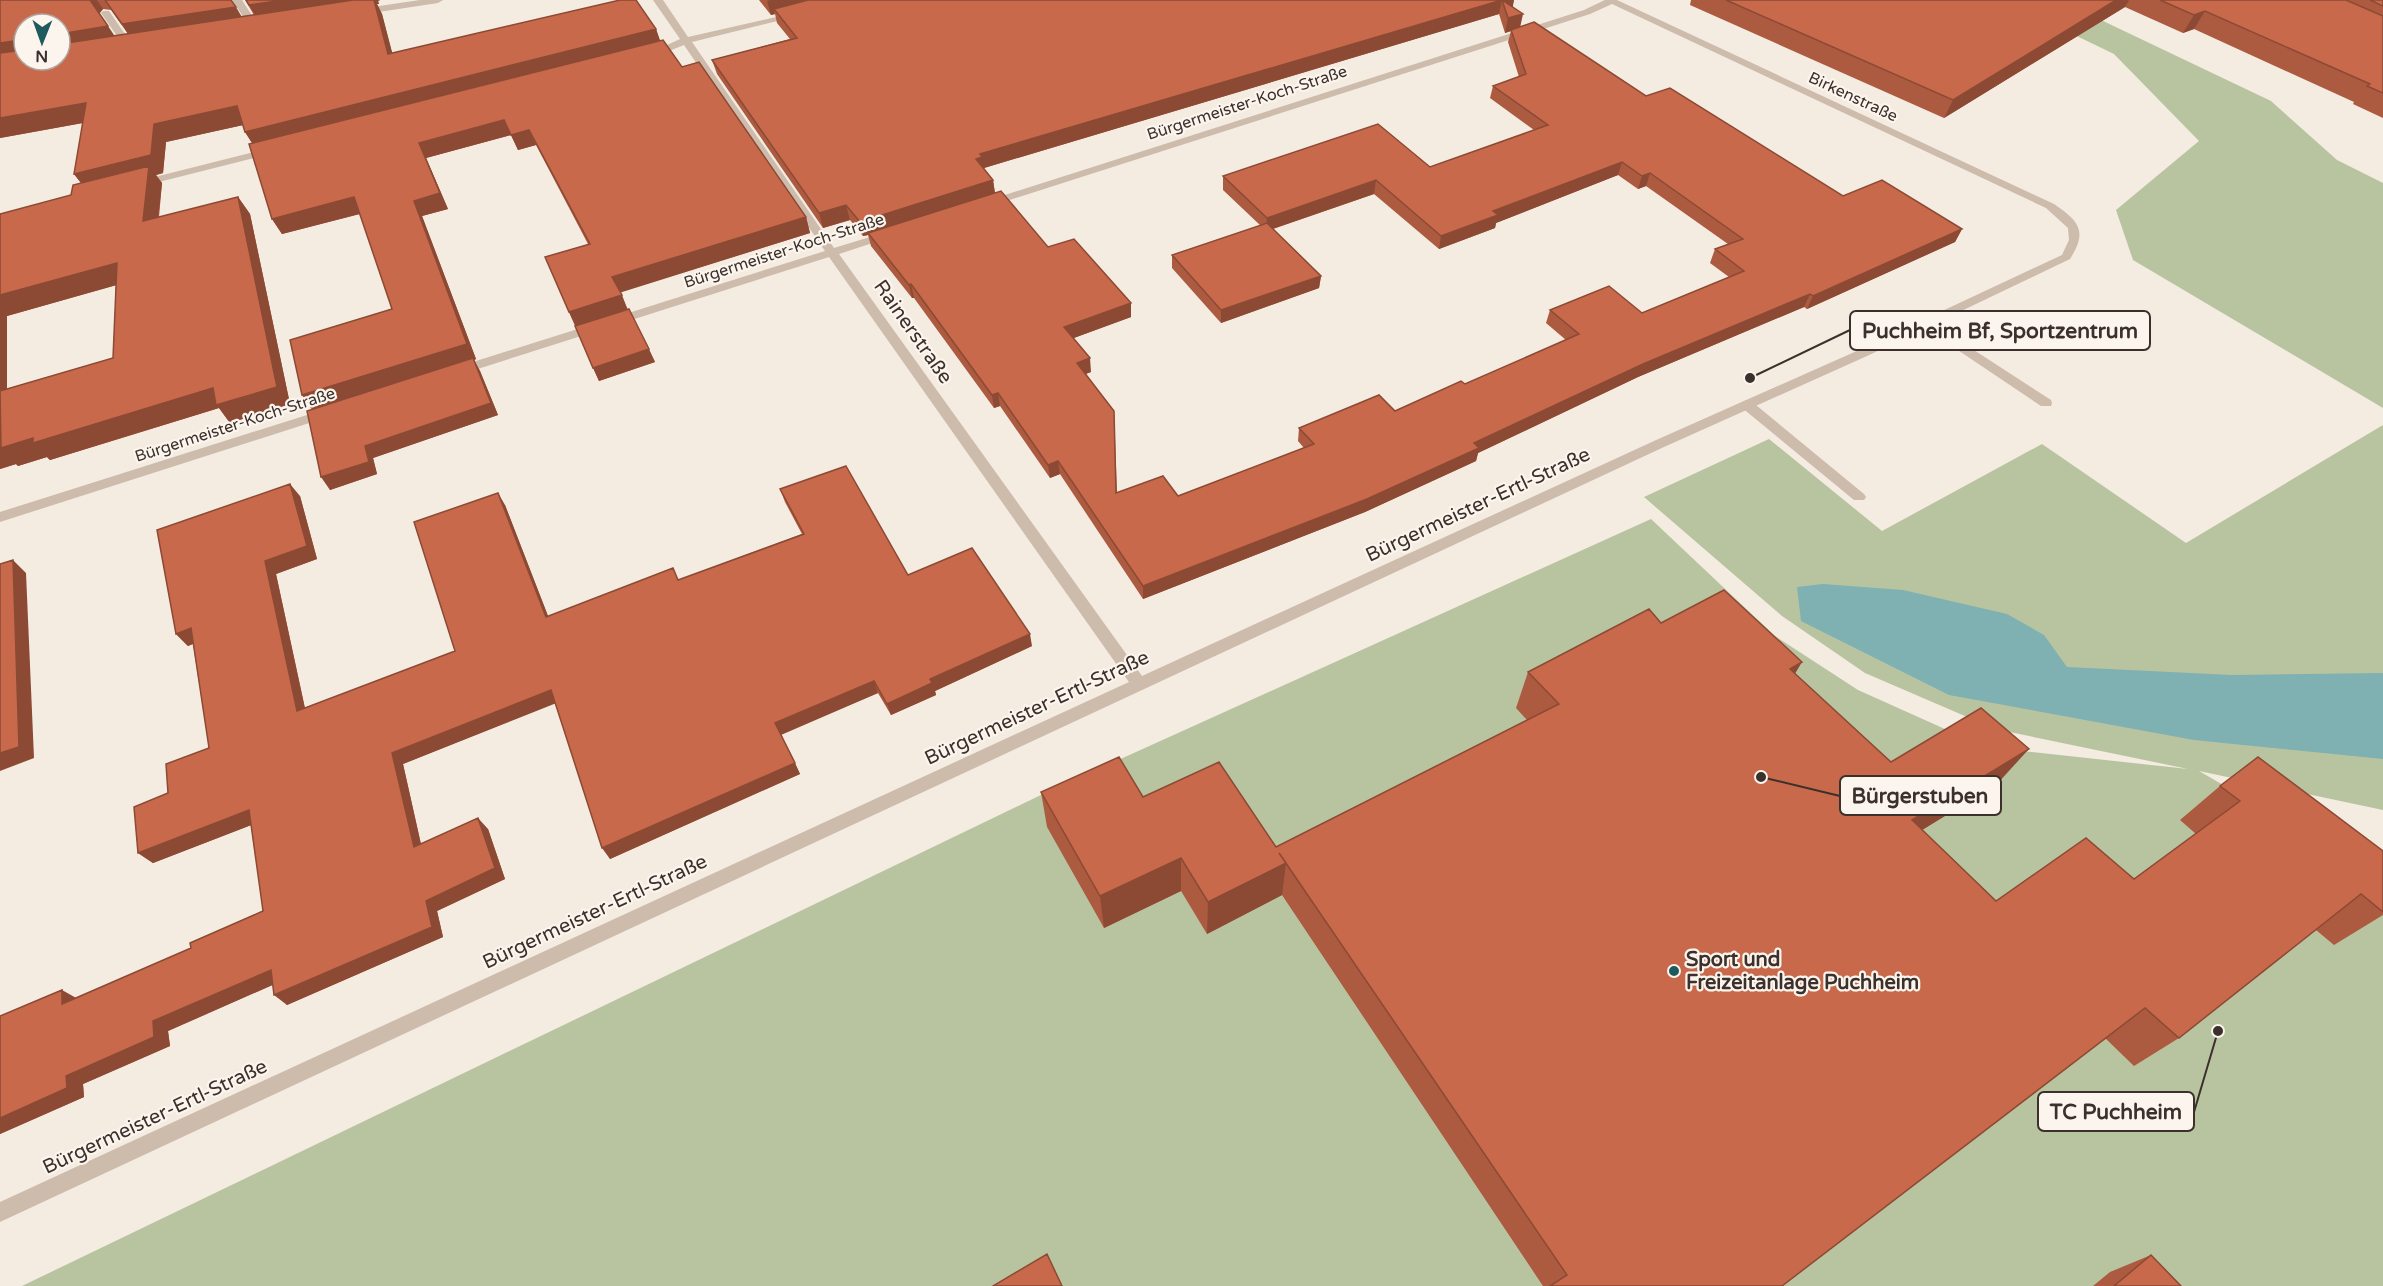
<svg xmlns="http://www.w3.org/2000/svg" width="2383" height="1286" viewBox="0 0 2383 1286" font-family="'Varela Round',sans-serif">
	<rect width="100%" height="100%" fill="#f4ebe1"/>
	<path fill="#b8c4a0" d="M 2002,0 L 2059,0 L 2271,101 L 2337,160 L 2383,183 L 2383,408 L 2133,260 L 2116,210 L 2199,141 L 2114,54 Z
		M 2383,425 L 2383,810 L 2199,771 L 2365,867 L 2383,855 L 2383,1286 L 22,1286 L 1041,795 L 1651,519 L 1775,636 L 1858,690 L 1985,747 L 2188,769 L 1995,729 L 1865,673 L 1782,616 L 1644,497 L 1769,439 L 1882,531 L 2042,444 L 2186,543 Z"/>
	<path fill="#7fb0b2" d="M 1823,584 L 1903,590 L 2007,614 L 2044,635 L 2067,667 L 2232,675 L 2383,673 L 2383,759 L 2194,740 L 1949,695 L 1801,621 L 1797,587 Z"/>
	<g fill="none" stroke-linecap="round" stroke-linejoin="round">
		<path fill="#cdbbac" fill-rule="evenodd" d="M 103,11 L 109,11 L 134,47 L 132,49 L 126,49 L 101,13 Z
			M 1926,319 L 2051,400 L 2052,403 L 2051,406 L 2041,406 L 1922,326 L 1922,320 Z
			M 1746,400 L 1751,401 L 1864,494 L 1866,497 L 1864,500 L 1854,500 L 1741,407 L 1740,404 Z"/>
		<path fill="#cdbbac" fill-rule="evenodd" d="M 232,0 L 242,0 L 260,28 L 258,30 L 252,30 Z
			M 653,0 L 663,0 L 688,37 L 798,12 L 798,16 L 692,42 L 834,248 L 883,233 L 891,233 L 891,237 L 839,254 L 1142,676 L 1654,441 L 1859,350 L 2062,255 L 2069,240 L 2068,228 L 2046,208 L 1612,4 L 1590,14 L 991,206 L 983,206 L 983,202 L 1584,10 L 1605,0 L 1617,0 L 2054,204 C 2079,221 2088,231 2070,259 L 1867,356 L 1664,447 L 0,1222 L 0,1202 L 1129,682 L 829,257 L 462,374 L 454,374 L 452,371 L 454,368 L 825,251 L 684,45 L 654,57 L 646,55 L 680,39 Z
			M 270,148 L 275,151 L 274,153 L 139,187 L 134,184 L 135,182 Z
			M 326,409 L 332,413 L 331,416 L 0,522 L 0,512 Z"/>
		<path fill="#cdbbac" fill-rule="evenodd" d="M 420,0 L 443,0 L 438,3 L 359,15 L 354,12 L 359,9 Z"/>
	</g>
	<path fill="#ac5a40" fill-rule="evenodd" d="M 0,0 L 231,0 L 241,17 L 254,15 L 245,0 L 380,0 L 378,1 L 379,4 L 377,4 L 382,14 L 392,53 L 656,29 L 660,41 L 806,217 L 810,233 L 620,292 L 628,310 L 655,362 L 599,381 L 569,312 L 588,244 L 536,145 L 518,150 L 511,135 L 426,158 L 448,209 L 422,216 L 476,359 L 474,360 L 480,371 L 498,415 L 373,458 L 377,474 L 330,490 L 312,409 L 392,309 L 360,214 L 282,234 L 272,219 L 252,143 L 245,132 L 243,125 L 166,142 L 163,173 L 156,175 L 162,183 L 159,217 L 238,197 L 250,214 L 290,404 L 230,423 L 219,408 L 50,460 L 47,457 L 18,466 L 16,464 L 0,469 L 0,214 L 71,195 L 81,183 L 74,174 L 83,123 L 0,138 ZM 103,9 L 111,10 L 128,34 L 114,36 L 99,14 ZM 24,24 L 60,60 L 24,60 ZM 116,285 L 113,358 L 7,389 L 7,316 Z
		M 759,0 L 1514,0 L 1512,7 L 1520,27 L 1646,96 L 1843,196 L 1962,229 L 1955,242 L 1807,309 L 1804,307 L 1638,377 L 1478,453 L 1476,461 L 1365,512 L 1143,599 L 1060,474 L 1050,478 L 1000,406 L 994,408 L 914,298 L 912,298 L 871,246 L 868,235 L 863,236 L 850,220 L 823,228 L 717,74 L 712,60 L 790,39 L 777,23 L 775,14 L 771,15 ZM 1499,14 L 1505,33 L 1511,31 L 1508,42 L 1519,77 L 1493,86 L 1490,98 L 1534,130 L 1430,167 L 1223,176 L 1223,190 L 1261,226 L 1172,255 L 1172,268 L 1221,323 L 1319,288 L 1321,276 L 1273,229 L 1374,194 L 1439,249 L 1495,228 L 1496,223 L 1618,175 L 1638,189 L 1646,186 L 1728,244 L 1715,249 L 1710,263 L 1729,277 L 1642,313 L 1550,310 L 1546,323 L 1566,340 L 1465,384 L 1395,411 L 1299,428 L 1298,441 L 1304,448 L 1178,496 L 1117,493 L 1114,411 L 1085,374 L 1091,372 L 1073,338 L 1131,317 L 1048,247 L 995,193 L 993,180 L 984,168 Z
		M 1691,0 L 2383,0 L 2383,118 L 2353,104 L 2354,102 L 2194,29 L 2183,33 L 2125,7 L 1944,118 L 1690,5 Z
		M 780,489 L 908,575 L 1032,646 L 935,691 L 936,695 L 891,715 L 878,693 L 781,734 L 800,774 L 610,859 L 555,703 L 403,764 L 421,844 L 488,829 L 505,879 L 437,911 L 443,937 L 287,1005 L 272,985 L 168,1031 L 170,1046 L 83,1084 L 84,1097 L 0,1134 L 0,1016 L 76,998 L 191,948 L 263,911 L 251,825 L 153,863 L 138,853 L 168,793 L 209,748 L 193,644 L 188,646 L 176,634 L 300,496 L 317,559 L 276,574 L 305,708 L 455,651 L 505,505 L 548,616 L 678,580 L 802,534 L 785,502 Z
		M 1661,623 L 1795,674 L 1891,762 L 1997,784 L 1922,830 L 1996,901 L 2134,879 L 2196,834 L 2180,820 L 2220,786 L 2383,851 L 2383,915 L 2334,945 L 2316,930 L 2179,1038 L 2134,1066 L 2105,1038 L 1782,1286 L 1543,1286 L 1282,895 L 1207,934 L 1181,891 L 1104,928 L 1047,827 L 1041,792 L 1143,797 L 1276,847 L 1527,720 L 1516,708 L 1528,672 Z
		M 2151,1255 L 2181,1286 L 2093,1286 L 2110,1272 Z"/>
	<path fill="#8c4a34" d="M 90,0 L 97,0 L 103,9 L 99,14 Z
		M 284,0 L 380,0 L 378,1 L 379,4 L 377,4 L 382,14 L 397,71 L 259,22 L 249,5 Z
		M 771,0 L 833,0 L 774,9 L 775,14 L 771,15 L 767,1 Z
		M 1502,0 L 1499,14 L 984,168 L 976,159 L 980,154 Z
		M 1502,0 L 1514,0 L 1512,11 Z
		M 2116,0 L 2129,0 L 2125,7 L 1944,118 L 1953,100 Z
		M 236,7 L 246,24 L 133,42 L 122,24 Z
		M 2205,11 L 2194,29 L 2183,33 L 2194,15 Z
		M 1523,14 L 1520,28 L 1505,33 L 1508,18 Z
		M 108,26 L 120,44 L 60,53 L 60,34 Z
		M 656,29 L 662,46 L 256,149 L 245,132 Z
		M 14,41 L 24,54 L 0,62 L 0,43 Z
		M 86,103 L 99,120 L 0,138 L 0,118 Z
		M 237,106 L 248,124 L 166,142 L 163,173 L 156,175 L 162,183 L 156,238 L 143,221 L 88,192 L 74,174 L 154,124 Z
		M 504,120 L 511,135 L 426,158 L 448,209 L 422,216 L 476,359 L 474,360 L 480,371 L 498,415 L 373,458 L 377,474 L 330,490 L 321,477 L 313,411 L 302,395 L 467,344 L 414,201 L 419,143 Z
		M 529,130 L 536,145 L 518,150 L 511,135 Z
		M 1622,162 L 1618,175 L 1496,223 L 1495,228 L 1439,249 L 1441,236 L 1493,211 Z
		M 1650,173 L 1646,186 L 1638,189 L 1642,176 Z
		M 993,180 L 995,194 L 868,233 L 868,235 L 863,236 L 860,222 Z
		M 1376,180 L 1374,194 L 1266,231 L 1267,218 Z
		M 238,197 L 250,214 L 290,404 L 230,423 L 219,408 L 50,460 L 47,457 L 18,466 L 16,464 L 0,469 L 0,445 L 33,438 L 213,388 Z
		M 354,197 L 363,213 L 282,234 L 272,219 Z
		M 846,205 L 850,220 L 823,228 L 819,213 Z
		M 806,217 L 810,233 L 619,293 L 612,277 Z
		M 1962,229 L 1955,242 L 1807,309 L 1813,296 Z
		M 117,263 L 131,281 L 7,316 L 7,412 L 0,405 L 0,295 Z
		M 1321,276 L 1319,288 L 1221,323 L 1221,310 Z
		M 911,284 L 914,298 L 912,298 L 909,285 Z
		M 1810,294 L 1804,307 L 1638,377 L 1478,453 L 1476,461 L 1365,512 L 1143,599 L 1143,586 L 1474,443 L 1643,364 Z
		M 622,295 L 628,311 L 576,327 L 569,312 Z
		M 1131,303 L 1131,317 L 1066,341 L 1064,327 Z
		M 649,349 L 655,362 L 599,381 L 593,368 Z
		M 1090,358 L 1091,372 L 1078,377 L 1077,363 Z
		M 998,393 L 1000,406 L 994,408 L 992,395 Z
		M 1058,461 L 1060,474 L 1050,478 L 1048,465 Z
		M 290,484 L 300,496 L 317,559 L 276,574 L 308,723 L 297,711 L 265,561 Z
		M 498,493 L 505,505 L 553,629 L 546,617 Z
		M 13,560 L 26,573 L 34,758 L 0,771 L 0,753 Z
		M 191,628 L 202,640 L 188,646 L 176,634 Z
		M 1030,634 L 1032,646 L 935,691 L 936,695 L 891,715 L 887,704 L 930,679 Z
		M 1802,662 L 1780,699 L 1790,669 Z
		M 874,681 L 878,693 L 781,735 L 775,723 Z
		M 551,690 L 559,702 L 403,764 L 424,858 L 414,847 L 392,753 Z
		M 2029,749 L 1997,784 L 1883,854 L 1912,820 Z
		M 795,763 L 800,774 L 610,859 L 602,848 Z
		M 249,810 L 262,821 L 153,863 L 138,853 Z
		M 478,818 L 488,829 L 505,879 L 437,911 L 443,937 L 287,1005 L 274,995 L 426,901 Z
		M 1181,858 L 1181,891 L 1104,928 L 1100,896 Z
		M 1286,863 L 1282,895 L 1207,934 L 1208,902 Z
		M 271,970 L 284,980 L 168,1031 L 170,1046 L 83,1084 L 84,1097 L 0,1134 L 0,1118 L 153,1021 Z
		M 62,990 L 78,999 L 62,1004 Z"/>
	<path fill="#c8694b" stroke="#8c4a34" stroke-width="1.5" d="M 0,0 L 90,0 L 108,26 L 60,34 L 60,24 L 24,24 L 24,41 L 14,41 L 0,43 Z
		M 105,0 L 231,0 L 236,7 L 122,24 Z
		M 246,0 L 284,0 L 249,5 Z
		M 353,0 L 374,0 L 388,54 L 620,0 L 636,0 L 656,29 L 245,132 L 237,106 L 154,124 L 151,155 L 74,174 L 86,103 L 0,118 L 0,53 L 24,50 L 24,60 L 60,60 L 60,44 Z
		M 808,0 L 1502,0 L 1523,14 L 1508,18 L 1502,0 L 980,154 L 982,157 L 976,159 L 993,180 L 860,222 L 846,205 L 819,213 L 712,60 L 797,38 L 774,9 Z
		M 1726,0 L 2116,0 L 1953,100 Z
		M 2160,0 L 2346,0 L 2383,16 L 2383,93 L 2367,86 L 2370,84 L 2205,11 L 2194,15 Z
		M 2370,0 L 2383,0 L 2383,6 Z
		M 1534,22 L 1646,96 L 1670,88 L 1843,196 L 1882,180 L 1962,229 L 1813,296 L 1810,294 L 1643,364 L 1474,443 L 1479,448 L 1367,499 L 1143,586 L 1058,461 L 1048,465 L 998,393 L 992,395 L 911,284 L 909,285 L 868,233 L 1001,191 L 1048,247 L 1074,239 L 1131,303 L 1064,327 L 1090,358 L 1077,363 L 1114,411 L 1116,493 L 1163,476 L 1178,496 L 1314,444 L 1299,428 L 1379,395 L 1395,411 L 1461,381 L 1465,384 L 1579,334 L 1550,310 L 1609,286 L 1642,313 L 1744,271 L 1715,249 L 1743,239 L 1650,173 L 1642,176 L 1622,162 L 1493,211 L 1498,215 L 1441,236 L 1376,180 L 1267,218 L 1223,176 L 1378,124 L 1430,167 L 1548,125 L 1493,86 L 1526,74 L 1511,30 Z
		M 663,40 L 682,67 L 699,62 L 806,217 L 612,277 L 622,295 L 569,312 L 545,257 L 590,244 L 529,130 L 511,135 L 504,120 L 419,143 L 440,193 L 414,201 L 467,344 L 302,395 L 290,340 L 392,309 L 354,197 L 272,219 L 249,144 Z
		M 149,166 L 143,221 L 238,197 L 277,387 L 216,405 L 213,388 L 33,443 L 33,438 L 1,448 L 0,391 L 113,358 L 117,263 L 0,295 L 0,214 L 71,195 L 73,185 Z
		M 1267,223 L 1321,276 L 1221,310 L 1172,255 Z
		M 629,309 L 649,349 L 593,368 L 575,326 Z
		M 473,358 L 491,403 L 365,446 L 369,462 L 321,477 L 307,411 Z
		M 846,466 L 908,575 L 972,548 L 1030,634 L 930,679 L 932,683 L 887,704 L 874,681 L 775,723 L 795,763 L 602,848 L 551,690 L 392,753 L 414,847 L 478,818 L 495,868 L 426,901 L 432,927 L 274,995 L 271,970 L 153,1021 L 154,1037 L 66,1076 L 67,1088 L 0,1118 L 0,1016 L 62,990 L 62,1004 L 191,948 L 190,943 L 263,911 L 249,810 L 138,853 L 134,807 L 168,793 L 166,764 L 209,748 L 191,628 L 176,634 L 157,530 L 290,484 L 307,546 L 265,561 L 297,711 L 455,651 L 414,522 L 498,493 L 546,617 L 673,568 L 678,580 L 804,534 L 780,489 Z
		M 13,560 L 19,747 L 0,753 L 0,564 Z
		M 1724,590 L 1802,662 L 1790,669 L 1891,762 L 1981,708 L 2029,749 L 1912,820 L 1996,901 L 2086,838 L 2134,879 L 2240,801 L 2220,786 L 2258,757 L 2383,851 L 2383,912 L 2361,894 L 2179,1038 L 2145,1008 L 1782,1286 L 1550,1286 L 1567,1275 L 1279,853 L 1286,863 L 1208,902 L 1181,858 L 1100,896 L 1041,792 L 1119,757 L 1143,797 L 1219,762 L 1276,847 L 1559,704 L 1528,672 L 1649,609 L 1661,623 Z
		M 1047,1254 L 1062,1286 L 993,1286 Z
		M 2151,1255 L 2181,1286 L 2114,1286 Z"/>
	<circle fill="#1f5a5e" stroke="#fbf5ee" stroke-width="2" cx="1674" cy="971" r="6"/>
	<g text-anchor="middle" dominant-baseline="central" stroke-width="4.5" stroke-linejoin="round" paint-order="stroke">
		<g font-size="16" fill="#3b302b" stroke="#fbf5ee">
			<text transform="translate(1853 97) rotate(25)">Birkenstraße</text>
			<text transform="translate(1247 103) rotate(-18)">Bürgermeister-Koch-Straße</text>
			<text transform="translate(784 251) rotate(-18)">Bürgermeister-Koch-Straße</text>
			<text transform="translate(235 425) rotate(-18)">Bürgermeister-Koch-Straße</text>
		</g>
		<g font-size="20" fill="#3b302b" stroke="#fbf5ee">
			<text transform="translate(913 332) rotate(55)">Rainerstraße</text>
			<text transform="translate(1478 505) rotate(-25)">Bürgermeister-Ertl-Straße</text>
			<text transform="translate(1037 708) rotate(-25)">Bürgermeister-Ertl-Straße</text>
			<text transform="translate(595 912) rotate(-25)">Bürgermeister-Ertl-Straße</text>
			<text transform="translate(155 1117) rotate(-25)">Bürgermeister-Ertl-Straße</text>
		</g>
		<g font-size="20" font-weight="bold" fill="#3b302b" stroke="#fbf5ee" text-anchor="start">
			<text x="1686" y="960">Sport und<tspan x="1686" dy="23">Freizeitanlage Puchheim</tspan></text>
		</g>
	</g>
	<path fill="none" stroke="#3b302b" stroke-width="2" d="M1750 378L1850 330M1761 777L1840 796M2218 1031L2194 1112"/>
	<g fill="#3b302b" stroke="#fbf5ee" stroke-width="2">
		<circle cx="1750" cy="378" r="6"/>
		<circle cx="1761" cy="777" r="6"/>
		<circle cx="2218" cy="1031" r="6"/>
	</g>
	<g fill="#fbf5ee" stroke="#3b302b" stroke-width="2">
		<rect x="1850" y="311" width="300" height="39" rx="6"/>
		<rect x="1840" y="776" width="161" height="39" rx="6"/>
		<rect x="2038" y="1092" width="156" height="39" rx="6"/>
	</g>
	<g font-size="21" text-anchor="middle" font-weight="bold" fill="#3b302b">
		<text x="2000" y="338">Puchheim Bf, Sportzentrum</text>
		<text x="1920" y="803">Bürgerstuben</text>
		<text x="2116" y="1119">TC Puchheim</text>
	</g>
	<g transform="translate(42 42) rotate(181)"><circle r="28" fill="#fbf5ee" stroke="#aea6a0" stroke-width="1.5"/>
	<path d="M0-4.5L10 22L0 15L-10 22Z" fill="#1f5a5e"/>
	<text y="-9" font-size="16" font-weight="bold" text-anchor="middle" fill="#3b302b">N</text>
	</g>
</svg>
